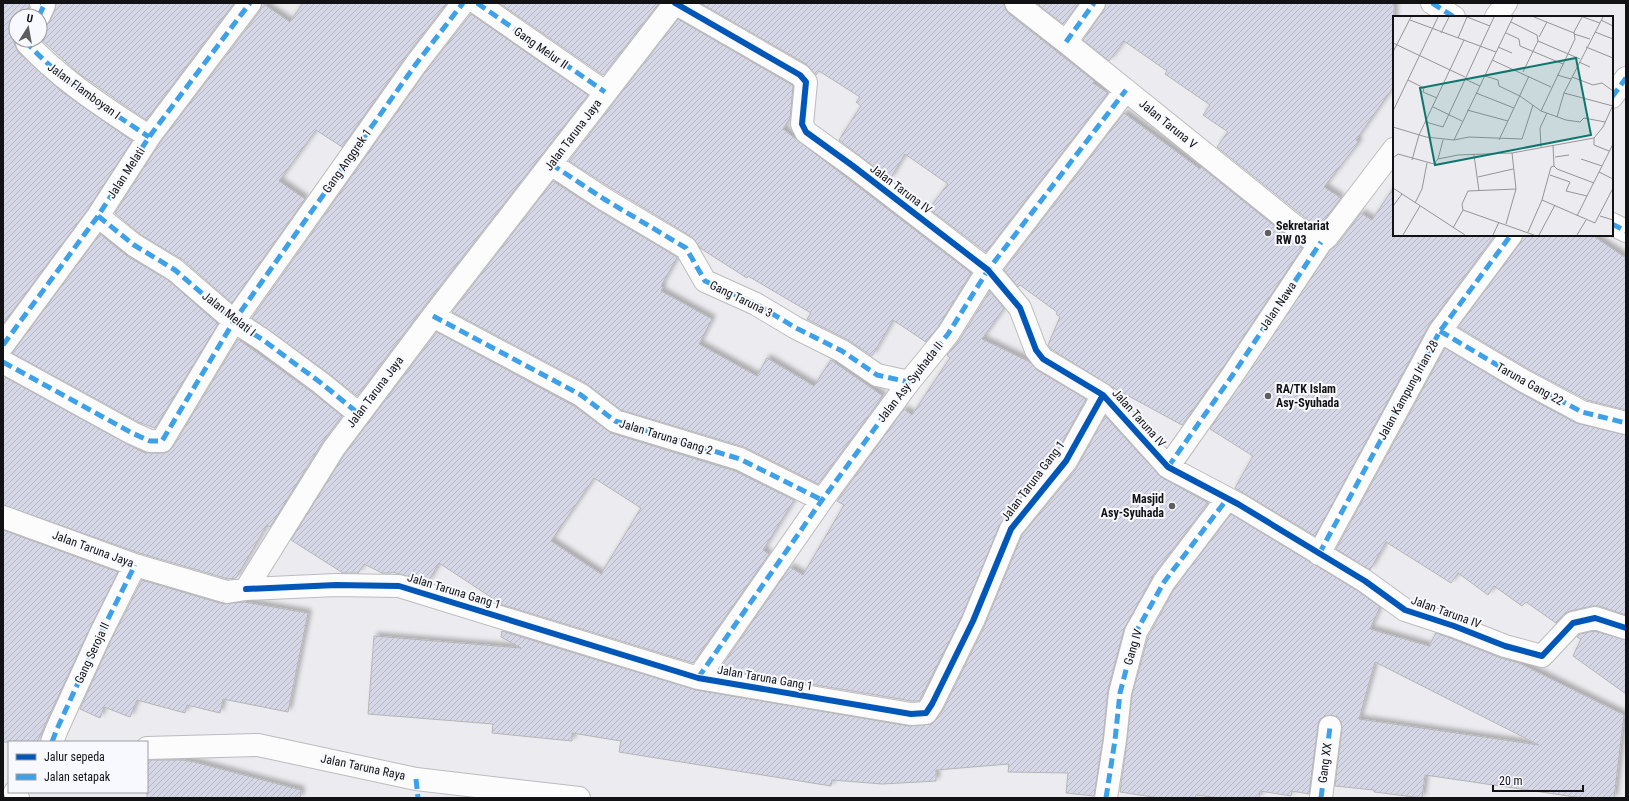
<svg xmlns="http://www.w3.org/2000/svg" width="1629" height="801" viewBox="0 0 1629 801" font-family="'Roboto Condensed',sans-serif">
	<defs>
		<pattern id="building-hatch" width="6" height="6" patternUnits="userSpaceOnUse"><rect width="6" height="6" fill="#d6d7e6"/><path d="M-1 1l2-2M0 6l6-6M5 7l2-2" fill="none" stroke="#b7b8c4"/></pattern>
		<filter id="shadow"><feDropShadow dx="3.5" dy="-3.5" stdDeviation="2" flood-color="#0004"/></filter>
	</defs>
	<rect width="100%" height="100%" fill="#ececf0"/>
	<path fill="url(#building-hatch)" stroke="#b6b6b8" fill-rule="evenodd" filter="url(#shadow)" d="M 3,3 L 29,3 L 29,7 L 27,16 L 16,16 L 14,43 L 18,52 L 62,92 L 132,141 L 88,209 L 3,324 Z
		M 56,3 L 234,3 L 146,120 L 77,72 L 40,38 L 40,28 L 46,26 L 50,21 L 55,10 Z
		M 262,3 L 290,22 L 303,3 L 447,3 L 406,56 L 342,147 L 316,130 L 279,181 L 305,199 L 232,303 L 183,260 L 141,235 L 115,213 L 159,144 L 260,11 Z
		M 499,3 L 659,3 L 603,75 Z
		M 700,3 L 1004,3 L 1005,8 L 1008,13 L 1094,81 L 1093,83 L 1108,93 L 986,252 L 929,209 L 948,184 L 905,154 L 890,179 L 839,140 L 861,106 L 856,102 L 860,97 L 819,71 L 816,75 L 806,64 Z
		M 1036,3 L 1079,3 L 1063,24 Z
		M 1106,3 L 1394,3 L 1394,86 L 1356,140 L 1359,142 L 1324,187 L 1341,198 L 1318,228 L 1217,147 L 1228,132 L 1203,115 L 1210,105 L 1165,74 L 1167,71 L 1124,41 L 1109,61 L 1083,40 L 1104,10 Z
		M 471,14 L 588,95 L 423,308 L 357,396 L 328,373 L 252,318 L 426,71 Z
		M 678,19 L 792,85 L 793,86 L 790,118 L 783,129 L 971,273 L 938,327 L 926,342 L 893,320 L 872,356 L 848,340 L 807,319 L 811,313 L 748,276 L 747,278 L 700,248 L 692,237 L 611,188 L 569,161 Z
		M 1124,113 L 1200,169 L 1201,167 L 1302,248 L 1222,369 L 1182,425 L 1112,387 L 1051,349 L 1048,345 L 1060,317 L 1056,314 L 1057,312 L 1020,285 L 1018,287 L 1004,270 Z
		M 553,181 L 598,210 L 677,257 L 677,258 L 661,286 L 663,287 L 661,291 L 712,319 L 699,344 L 757,376 L 767,358 L 814,386 L 831,360 L 883,396 L 818,484 L 744,447 L 621,410 L 587,384 L 452,312 Z
		M 1394,187 L 1394,235 L 1495,235 L 1429,325 L 1315,536 L 1235,488 L 1253,456 L 1210,429 L 1330,250 L 1337,245 L 1361,213 L 1372,220 Z
		M 100,234 L 127,256 L 168,280 L 218,324 L 155,428 L 138,422 L 12,353 Z
		M 1523,235 L 1592,235 L 1626,258 L 1626,410 L 1587,400 L 1530,370 L 1458,327 L 1521,242 Z
		M 990,291 L 1004,308 L 982,339 L 1030,362 L 1037,370 L 1086,399 L 1056,454 L 1000,524 L 962,616 L 919,701 L 912,701 L 720,669 L 790,567 L 803,575 L 844,505 L 837,501 L 904,409 L 912,415 L 950,358 L 947,355 L 959,341 Z
		M 437,332 L 574,406 L 611,433 L 735,471 L 794,500 L 763,550 L 769,554 L 693,663 L 503,605 L 439,563 L 428,582 L 392,572 L 391,573 L 382,573 L 364,564 L 358,573 L 343,573 L 291,540 L 344,455 ZM 594,478 L 641,508 L 601,574 L 551,541 Z
		M 238,339 L 313,393 L 342,416 L 323,441 L 270,527 L 267,525 L 236,578 L 228,579 L 139,553 L 3,505 L 3,376 L 127,444 L 145,453 L 162,453 L 168,452 L 173,447 Z
		M 1445,348 L 1518,392 L 1576,423 L 1626,435 L 1626,615 L 1599,606 L 1592,606 L 1570,611 L 1564,614 L 1556,623 L 1526,602 L 1522,606 L 1494,586 L 1488,595 L 1458,573 L 1451,583 L 1386,542 L 1370,570 L 1336,549 Z
		M 1105,416 L 1161,477 L 1208,503 L 1154,574 L 1124,629 L 1108,690 L 1103,738 L 1094,796 L 1066,793 L 1068,773 L 1008,772 L 1009,764 L 936,770 L 936,781 L 882,784 L 832,780 L 831,786 L 619,752 L 621,741 L 572,733 L 572,741 L 492,733 L 493,724 L 368,714 L 374,636 L 521,648 L 501,637 L 502,631 L 696,690 L 909,726 L 932,724 L 943,710 L 984,627 L 1022,535 L 1076,469 Z
		M 1231,514 L 1358,591 L 1380,607 L 1370,629 L 1429,646 L 1436,633 L 1450,638 L 1501,658 L 1519,663 L 1624,715 L 1614,798 L 1582,798 L 1425,775 L 1422,798 L 1374,792 L 1374,790 L 1335,786 L 1342,728 L 1341,722 L 1338,717 L 1331,715 L 1325,716 L 1320,719 L 1318,725 L 1309,794 L 1292,791 L 1291,796 L 1260,791 L 1259,798 L 1220,798 L 1196,795 L 1195,798 L 1159,798 L 1120,792 L 1127,741 L 1132,695 L 1148,637 L 1174,589 ZM 1375,662 L 1539,745 L 1359,719 Z
		M 3,530 L 118,572 L 89,630 L 37,742 L 3,742 Z
		M 142,580 L 223,604 L 244,602 L 308,613 L 288,712 L 223,699 L 220,713 L 187,705 L 185,713 L 137,700 L 130,717 L 104,707 L 100,718 L 80,709 L 111,640 Z
		M 1594,631 L 1626,640 L 1626,694 L 1573,656 L 1581,639 L 1577,637 L 1580,634 Z
		M 147,760 L 183,760 L 194,762 L 301,790 L 300,798 L 147,798 Z"/>
	<g fill="none" stroke-linecap="round" stroke-linejoin="round">
		<g stroke="#bcbcbf" stroke-width="24">
			<path id="minor" d="M 477,3 L 605,92
				M 675,3 L 800,75 L 806,82 L 802,124 L 806,132 L 853,166 L 988,270 L 1020,308 L 1036,350 L 1043,359 L 1103,395 L 1168,467 L 1238,504 L 1365,581 L 1405,610 L 1454,626 L 1505,646 L 1542,656 L 1573,623 L 1595,618 L 1626,628
				M 1016,3 L 1066,42 L 1311,239 L 1321,242
				M 1432,3 L 1454,17
				M 39,16 L 44,5 L 41,3
				M 1496,17 L 1506,3
				M 27,40 L 27,43 C 62,81 106,108 149,137
				M 1066,42 L 1094,3
				M 1612,97 L 1626,78
				M 551,164 L 604,199 L 686,248 L 705,281 L 756,304 L 796,328 L 842,351 L 877,375 L 909,382
				M 98,216 L 134,245 L 175,270 L 234,321 L 263,340 L 321,383 L 359,414
				M 1612,224 L 1626,231
				M 433,316 L 581,395 L 615,421 L 740,459 L 822,500
				M 1440,331 L 1524,381 L 1582,412 L 1626,423
				M 3,345 L 98,216 L 149,137 L 250,3
				M 3,362 L 132,433 L 150,441 L 162,441 L 234,321 L 416,64 L 463,3
				M 1168,467 L 1232,376 L 1321,242 L 1327,237 L 1394,149
				M 3,517 L 135,565 L 227,592 L 246,589 L 334,448 L 433,316 L 675,3
				M 1319,554 L 1440,331 L 1511,235
				M 246,589 L 336,585 L 399,586 L 698,678 L 911,714 L 926,713 L 932,704 L 973,621 L 1011,529 L 1066,461 L 1103,395
				M 698,678 L 822,500 L 909,382 L 948,334 L 988,270 L 1126,90
				M 52,742 L 57,729 L 100,635 L 135,565
				M 147,748 L 258,745 L 416,779 L 579,798
				M 15,792 L 18,798
				M 1106,798 L 1115,740 L 1120,693 L 1136,632 L 1164,582 L 1227,499
				M 1321,798 L 1330,727"/>
		</g>
		<use href="#minor" stroke="#fcfcfd" stroke-width="22"/>
		<path stroke="#3da1ea" stroke-width="5" stroke-dasharray="10 5" stroke-linecap="butt" d="M 477,3 L 605,92
			M 1432,3 L 1454,17
			M 39,16 L 44,5 L 41,3
			M 27,40 L 27,43 C 62,81 106,108 149,137
			M 1066,42 L 1094,3
			M 1612,97 L 1626,78
			M 551,164 L 604,199 L 686,248 L 705,281 L 756,304 L 796,328 L 842,351 L 877,375 L 909,382
			M 98,216 L 134,245 L 175,270 L 234,321 L 263,340 L 321,383 L 359,414
			M 1612,224 L 1626,231
			M 433,316 L 581,395 L 615,421 L 740,459 L 822,500
			M 1440,331 L 1524,381 L 1582,412 L 1626,423
			M 3,345 L 98,216 L 149,137 L 250,3
			M 3,362 L 132,433 L 150,441 L 162,441 L 234,321 L 416,64 L 463,3
			M 1168,467 L 1232,376 L 1321,242
			M 1319,554 L 1440,331 L 1511,235
			M 698,678 L 822,500 L 909,382 L 948,334 L 988,270 L 1126,90
			M 52,742 L 57,729 L 100,635 L 135,565
			M 416,779 L 418,798
			M 1106,798 L 1115,740 L 1120,693 L 1136,632 L 1164,582 L 1227,499
			M 1321,798 L 1330,727"/>
		<g stroke="#f8f9fe" stroke-width="8">
			<path id="cycleway" d="M 675,3 L 800,75 L 806,82 L 802,124 L 806,132 L 853,166 L 988,270 L 1020,308 L 1036,350 L 1043,359 L 1103,395 L 1168,467 L 1238,504 L 1365,581 L 1405,610 L 1454,626 L 1505,646 L 1542,656 L 1573,623 L 1595,618 L 1626,628
				M 246,589 L 336,585 L 399,586 L 698,678 L 911,714 L 926,713 L 932,704 L 973,621 L 1011,529 L 1066,461 L 1103,395"/>
		</g>
		<use href="#cycleway" stroke="#0057b8" stroke-width="6"/>
	</g>
	<g fill="#5e5e61" stroke="#f8f9fe" stroke-width="1.5">
		<circle cx="1268" cy="233" r="4"/>
		<circle cx="1268" cy="396" r="4"/>
		<circle cx="1172" cy="506" r="4"/>
	</g>
	<g text-anchor="middle" dominant-baseline="central" stroke-width="4" stroke-linejoin="round" paint-order="stroke">
		<g font-size="12" fill="#121214" stroke="#f8f9fe">
			<text transform="translate(541 48) rotate(35)">Gang Melur II</text>
			<text transform="translate(84 91) rotate(36)">Jalan Flamboyan I</text>
			<text transform="translate(1168 124) rotate(39)">Jalan Taruna V</text>
			<text transform="translate(573 135) rotate(-53)">Jalan Taruna Jaya</text>
			<text transform="translate(347 161) rotate(-55)">Gang Anggrek 1</text>
			<text transform="translate(126 173) rotate(-57)">Jalan Melati</text>
			<text transform="translate(901 189) rotate(37)">Jalan Taruna IV</text>
			<text transform="translate(741 299) rotate(26)">Gang Taruna 3</text>
			<text transform="translate(1278 306) rotate(-56)">Jalan Nawa</text>
			<text transform="translate(229 314) rotate(38)">Jalan Melati I</text>
			<text transform="translate(910 382) rotate(-52)">Jalan Asy Syuhada II</text>
			<text transform="translate(1530 384) rotate(29)">Taruna Gang 22</text>
			<text transform="translate(1408 390) rotate(-61)">Jalan Kampung Irian 28</text>
			<text transform="translate(375 392) rotate(-53)">Jalan Taruna Jaya</text>
			<text transform="translate(1139 418) rotate(48)">Jalan Taruna IV</text>
			<text transform="translate(666 437) rotate(17)">Jalan Taruna Gang 2</text>
			<text transform="translate(1033 481) rotate(-53)">Jalan Taruna Gang 1</text>
			<text transform="translate(93 549) rotate(20)">Jalan Taruna Jaya</text>
			<text transform="translate(454 591) rotate(17)">Jalan Taruna Gang 1</text>
			<text transform="translate(1446 612) rotate(20)">Jalan Taruna IV</text>
			<text transform="translate(1133 647) rotate(-73)">Gang IV</text>
			<text transform="translate(92 653) rotate(-65)">Gang Seroja II</text>
			<text transform="translate(765 678) rotate(10)">Jalan Taruna Gang 1</text>
			<text transform="translate(1325 763) rotate(-83)">Gang XX</text>
			<text transform="translate(363 767) rotate(12)">Jalan Taruna Raya</text>
		</g>
		<g font-size="12" font-weight="bold" fill="#121214" stroke="#f8f9fe" text-anchor="start">
			<text x="1276" y="226">Sekretariat<tspan x="1276" dy="14">RW 03</tspan></text>
			<text x="1276" y="389">RA/TK Islam<tspan x="1276" dy="14">Asy-Syuhada</tspan></text>
			<text x="1164" y="499" text-anchor="end">Masjid<tspan x="1164" dy="14">Asy-Syuhada</tspan></text>
		</g>
	</g>
	<g transform="translate(1393 16)">
		<rect width="220" height="220" fill="#ececf0"/>
		<path fill="none" stroke="#959598" stroke-width="1" d="M 74,1 L 97,10M 141,1 L 181,17M 190,1 L 207,7M 17,4 L 103,36M 208,4 L 220,10M 118,6 L 144,19 L 145,25M 202,16 L 220,23M 48,17 L 56,1M 113,17 L 126,23 L 127,30 L 170,48M 181,18 L 197,23M 146,21 L 154,6M 65,22 L 74,1M 145,25 L 187,43M 0,27 L 72,61M 105,31 L 119,37M 193,31 L 220,42M 0,36 L 18,1M 99,44 L 158,71M 186,46 L 197,51M 130,56 L 145,25M 164,59 L 178,63M 92,60 L 105,64 L 106,70 L 127,80 L 148,95 L 173,104 L 187,106 L 191,102 L 212,106M 179,61 L 200,69 L 209,67 L 220,75M 72,63 L 87,70M 15,64 L 31,72 L 30,76 L 44,82M 83,77 L 121,92M 171,77 L 220,90M 40,91 L 69,105M 74,94 L 115,105M 0,95 L 45,1M 148,95 L 182,23 L 181,16 L 189,1M 164,101 L 171,77 L 210,1M 33,106 L 50,111 L 101,1M 0,111 L 33,121 L 61,124 L 120,1M 201,122 L 201,129 L 216,135M 61,124 L 76,121 L 129,123 L 140,89M 106,124 L 136,60M 148,131 L 147,112 L 154,97M 81,139 L 86,175M 162,141 L 176,139M 0,142 L 5,138 L 41,148 L 45,143 L 65,139 L 119,137 L 201,122 L 210,111 L 220,89M 45,143 L 50,124M 188,143 L 209,150M 19,144 L 26,119 L 71,24M 161,150 L 164,153 L 201,167M 206,156 L 220,163M 157,159 L 177,166 L 173,175 L 194,180M 85,161 L 120,153M 0,172 L 72,219M 149,184 L 202,207 L 220,172M 22,187 L 29,173 L 34,147M 0,190 L 9,178M 70,194 L 141,219M 70,194 L 69,188 L 75,175 L 123,173M 184,200 L 220,128M 207,200 L 220,204M 113,208 L 123,173 L 119,137M 60,212 L 70,194M 135,216 L 149,184 L 158,151 L 161,150 L 160,129M 10,219 L 27,190M 100,219 L 106,206M 146,219 L 162,189M 184,219 L 193,204"/>
		<path fill="#0f766e" fill-opacity="0.15" stroke="#0f766e" stroke-width="2" d="M 183,42 L 198,119 L 42,149 L 27,72 Z"/>
		<rect width="220" height="220" fill="none" stroke="#121214" stroke-width="2"/>
	</g>
	<rect width="1629" height="801" fill="none" stroke="#121214" stroke-width="8"/>
	<rect x="8" y="741" width="140" height="52" fill="#f8f9fe" stroke="#9c9da0"/>
	<rect x="16" y="754" width="20" height="6" fill="#0057b8" stroke="#9c9da0"/>
	<text x="44" y="761" font-size="12" fill="#121214">Jalur sepeda</text>
	<rect x="16" y="774" width="20" height="6" fill="#3da1ea" stroke="#9c9da0"/>
	<text x="44" y="781" font-size="12" fill="#121214">Jalan setapak</text>
	<g transform="translate(28 28) rotate(11)"><circle r="19" fill="#f8f9fe" stroke="#9c9da0"/>
	<path d="M0-3L7 15L0 10L-7 15Z" fill="#5e5e61"/>
	<text y="-6" font-size="11" font-weight="bold" text-anchor="middle" fill="#121214">U</text>
	</g>
	<path d="M1493 785v6h90v-6" fill="none" stroke="#121214" stroke-width="2"/>
	<text x="1499" y="785" font-size="12" fill="#121214" stroke="#f8f9fe" stroke-width="3" paint-order="stroke">20 m</text>
</svg>
